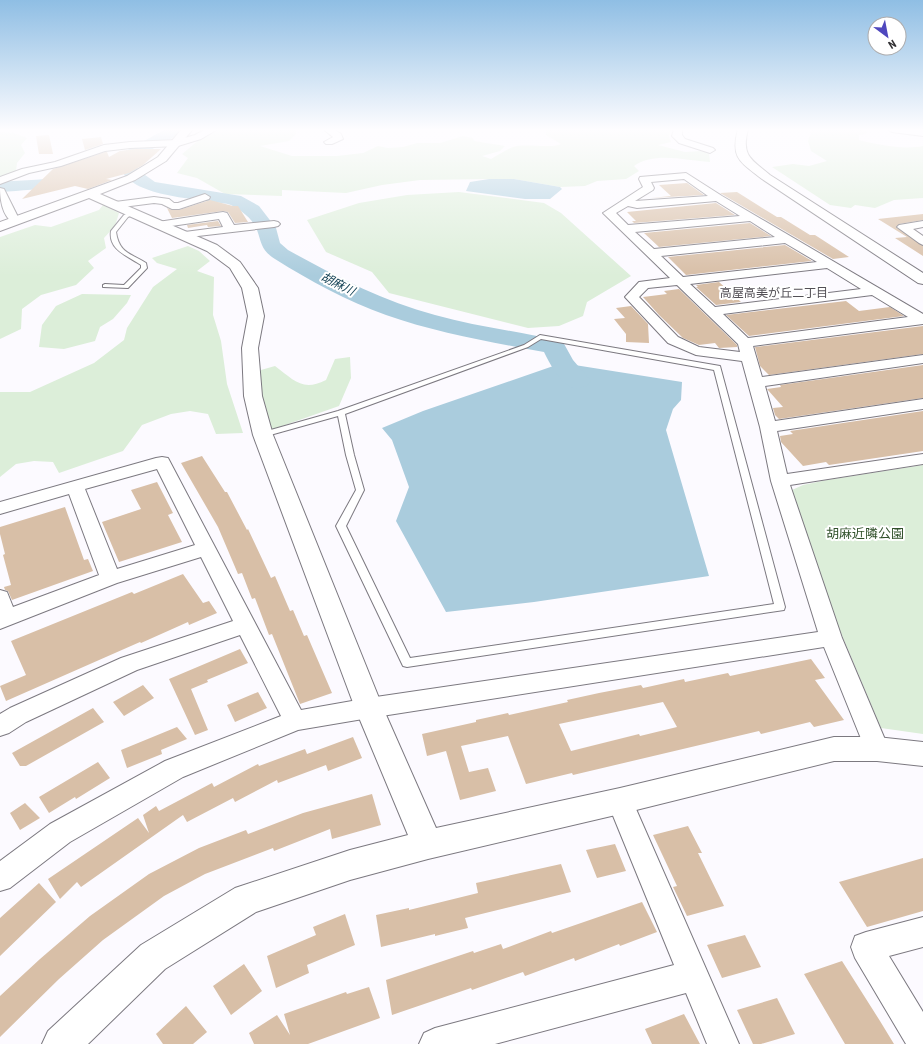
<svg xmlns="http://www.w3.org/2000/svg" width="923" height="1044" viewBox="0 0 923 1044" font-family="'Roboto Condensed','Noto Sans JP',sans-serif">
	<rect width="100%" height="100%" fill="#fcfaff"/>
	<path fill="#dceed9" d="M 221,129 L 296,129 L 296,134 L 289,141 L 260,146 L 292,156 L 337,156 L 363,153 L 378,146 L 388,148 L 403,147 L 417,143 L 440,143 L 463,136 L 473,138 L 474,141 L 505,146 L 500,151 L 482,156 L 491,159 C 498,155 506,150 513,147 C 525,143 551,149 561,144 L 546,135 L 545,129 L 671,129 L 669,136 L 671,142 L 658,145 L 685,152 L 701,151 L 709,153 L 710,162 C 687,161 655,151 634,166 L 639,171 L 626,179 L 597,181 L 585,186 L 560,187 L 514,179 L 489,179 L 420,180 L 382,185 L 346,193 L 282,190 L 282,196 L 225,194 L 197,178 L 177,173 L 188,158 L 182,154 L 199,140 Z
		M 812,129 L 859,129 L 866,131 L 868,133 L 859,135 L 859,140 C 879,145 903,150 923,146 L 923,198 L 894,200 L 875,208 L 855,205 L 851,208 L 830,205 L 772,167 L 793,164 L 809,166 L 827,161 L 811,151 L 808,141 Z
		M 0,132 L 14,133 L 27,138 L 21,145 L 25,153 L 17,163 L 16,171 L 0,177 Z
		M 459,192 L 544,203 L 561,213 L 631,276 L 587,302 L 583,316 L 559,326 L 528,328 L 389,293 L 372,272 L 326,252 L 307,220 L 359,203 L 407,195 Z
		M 103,205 L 119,213 L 115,226 L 104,238 L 106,248 L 88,261 L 94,268 L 76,285 L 41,295 L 22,309 L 21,329 L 0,339 L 0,237 L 35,225 L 51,227 L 99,210 Z
		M 188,246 L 199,251 L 210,261 L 197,271 L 214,277 L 213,315 L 221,341 L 227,384 L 243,433 L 216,434 L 208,414 L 190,411 L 171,414 L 142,425 L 123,451 L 59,473 L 53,462 L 34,461 L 16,464 L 0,477 L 0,392 L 30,392 L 94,363 L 124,340 L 127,328 L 153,287 L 177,269 L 157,263 L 152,258 Z
		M 82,294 L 131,295 L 127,303 L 113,319 L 100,327 L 95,341 L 64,349 L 39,347 L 42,325 L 56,306 Z
		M 350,357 L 351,378 L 339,406 L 271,430 L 260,399 L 261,370 L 275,366 C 294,380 302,392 326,380 L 335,359 Z
		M 923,465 L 923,734 L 881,728 L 820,583 L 809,542 L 792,490 L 803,485 L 827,480 Z"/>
	<path fill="#acd" d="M 489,179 L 514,179 L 560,187 L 562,189 L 550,199 L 525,199 L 466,191 L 470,182 Z
		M 562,363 L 682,382 L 681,400 L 673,409 L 666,430 L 709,576 L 534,602 L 446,612 L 396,521 L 409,487 L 392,440 L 382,428 L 423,411 Z"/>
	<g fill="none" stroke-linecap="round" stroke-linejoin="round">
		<path fill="#acd" fill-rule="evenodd" d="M 166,129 L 185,129 L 183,132 L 138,157 L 139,159 L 136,163 L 138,170 L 155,182 L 241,196 L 259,206 L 276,228 L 280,243 L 288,250 C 335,276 382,301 435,315 C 477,327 520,331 563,342 L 573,360 L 591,381 L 587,386 C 581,388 574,390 569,386 C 559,380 549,363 544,352 C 491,342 437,333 386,315 C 347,301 310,281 275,259 C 261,250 262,244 257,230 C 253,219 242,211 231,205 C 226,203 219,203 214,202 C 189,198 127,195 120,166 C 80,187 43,189 0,192 L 0,182 C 24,180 48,180 71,175 C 102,167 137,144 166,129 Z"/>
	</g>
	<path fill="#d8bfa7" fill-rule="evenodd" d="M 49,135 L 53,154 L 39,154 L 36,136 Z
		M 101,137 L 103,144 L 85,150 L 82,139 Z
		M 135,149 L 161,149 L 143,165 L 129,173 L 106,179 L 112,180 L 88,189 L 75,186 L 22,199 L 53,169 L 105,152 L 107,152 L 109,157 L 120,151 Z
		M 687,183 L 704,195 L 651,198 L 671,196 L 659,185 Z
		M 737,192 L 777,217 L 781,217 L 810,235 L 815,235 L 849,257 L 833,259 L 720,193 Z
		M 210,200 L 233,206 L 238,206 L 248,222 L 235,223 L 228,212 L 223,211 L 172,218 L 167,208 L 172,210 L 179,210 Z
		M 716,203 L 735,215 L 634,223 L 632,221 L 636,221 L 627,212 Z
		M 923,214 L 923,220 L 899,224 L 896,227 L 923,246 L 923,256 L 895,238 L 907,237 L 878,219 Z
		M 218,221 L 221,226 L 208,227 L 207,225 L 188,228 L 187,225 Z
		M 750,223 L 771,236 L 659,247 L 644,233 Z
		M 785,245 L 812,261 L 686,275 L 668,257 Z
		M 719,282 L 741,302 L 716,305 L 696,287 L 698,287 L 696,285 Z
		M 679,289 L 737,345 L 737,347 L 719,348 L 715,343 L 699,345 L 683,338 L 659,315 L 643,297 L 667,294 L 664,291 Z
		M 846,301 L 859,311 L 890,307 L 904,316 L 749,336 L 726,315 Z
		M 631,306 L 648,324 L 649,343 L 626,342 L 626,334 L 614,319 L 625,318 L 616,308 Z
		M 923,326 L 923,354 L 769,375 L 760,366 L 755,347 Z
		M 923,365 L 923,398 L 779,419 L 775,415 L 773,408 L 783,407 L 767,389 L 781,387 L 780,385 Z
		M 923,411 L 923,451 L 829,465 L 826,462 L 803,466 L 781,442 L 780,436 L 793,434 L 790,431 Z
		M 202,456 L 225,492 L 227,492 L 247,530 L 248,529 L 271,578 L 275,576 L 290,611 L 293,610 L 304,636 L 307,635 L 332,693 L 300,704 L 272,634 L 269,635 L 255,598 L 252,599 L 242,573 L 238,574 L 218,527 L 181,463 Z
		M 157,482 L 173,513 L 168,515 L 182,542 L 119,562 L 102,522 L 141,509 L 131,490 Z
		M 65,507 L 84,560 L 88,559 L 93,571 L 12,600 L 8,591 L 5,590 L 4,587 L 11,585 L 3,555 L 5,554 L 0,534 L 0,527 Z
		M 183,574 L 203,603 L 209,601 L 217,613 L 189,625 L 188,622 L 141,643 L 140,642 L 6,701 L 0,686 L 26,675 L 11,641 L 132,592 L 134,594 Z
		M 240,649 L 248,663 L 207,680 L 208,682 L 191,689 L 208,730 L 195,735 L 169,679 Z
		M 811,659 L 825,678 L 815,680 L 844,720 L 814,727 L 810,722 L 761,734 L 759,731 L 573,775 L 572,773 L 526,784 L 508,736 L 461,746 L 469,772 L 488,768 L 496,791 L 460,800 L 446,751 L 427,756 L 422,734 L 476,722 L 476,720 L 508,713 L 509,715 L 568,702 L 567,700 L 599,693 L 641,685 L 643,688 L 684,679 L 685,682 L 728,673 L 730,676 ZM 663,702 L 677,727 L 640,736 L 639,734 L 571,751 L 559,724 Z
		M 143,685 L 154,698 L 124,716 L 113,702 Z
		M 258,692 L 267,708 L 235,722 L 227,705 Z
		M 93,708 L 104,722 L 26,766 L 20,766 L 12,753 Z
		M 177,727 L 187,739 L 161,750 L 162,754 L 127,768 L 121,750 Z
		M 353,737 L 362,758 L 328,771 L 326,765 L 278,783 L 277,780 L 235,802 L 233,798 L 187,822 L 183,815 L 81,887 L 77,882 L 60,899 L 48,879 L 138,818 L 149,833 L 143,815 L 156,806 L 159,811 L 212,783 L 214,787 L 258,764 L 259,766 L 305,749 L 307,754 Z
		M 98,762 L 110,778 L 76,799 L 75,797 L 49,813 L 39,797 Z
		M 372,794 L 381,825 L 332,839 L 330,829 L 274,851 L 273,848 L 205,874 L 164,896 L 103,940 L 59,979 L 0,1037 L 0,996 L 40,959 L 90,916 L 149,874 L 199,848 L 246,830 L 248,834 L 303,813 Z
		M 25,803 L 40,818 L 20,830 L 10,813 Z
		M 688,826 L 702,853 L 698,853 L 724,906 L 687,916 L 673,887 L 677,886 L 653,835 Z
		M 615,844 L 626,871 L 597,878 L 586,850 Z
		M 923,858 L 923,911 L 867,927 L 839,882 Z
		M 561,864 L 571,892 L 465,918 L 468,928 L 435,936 L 435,934 L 381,947 L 376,915 L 409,908 L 409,910 L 478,893 L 476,883 Z
		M 39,883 L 56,902 L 0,956 L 0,918 Z
		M 642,902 L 657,932 L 620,946 L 619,944 L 575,961 L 574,958 L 525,976 L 523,972 L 472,990 L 471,988 L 392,1015 L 386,980 L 473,951 L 474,953 L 501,944 L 503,949 L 551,931 L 552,933 Z
		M 345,914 L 355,945 L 307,965 L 309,973 L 276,988 L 267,956 L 316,935 L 313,927 Z
		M 745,935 L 761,967 L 722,978 L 707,945 Z
		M 842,961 L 880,1021 L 894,1044 L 845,1044 L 804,974 Z
		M 244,964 L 262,991 L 231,1015 L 213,986 Z
		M 369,987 L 380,1018 L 308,1044 L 254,1044 L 249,1033 L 277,1015 L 290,1035 L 284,1014 L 346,992 L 347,994 Z
		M 777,998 L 795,1034 L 761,1044 L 753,1044 L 737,1010 Z
		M 186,1006 L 207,1032 L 193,1044 L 163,1044 L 156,1034 Z
		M 684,1014 L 700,1044 L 652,1044 L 645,1029 Z"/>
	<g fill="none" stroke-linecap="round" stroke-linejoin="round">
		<g stroke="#7c7980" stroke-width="2">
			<path id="service" d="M 131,212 L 136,213 L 128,217 L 116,232 C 119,253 130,253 146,263 L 147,268 L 128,288 L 103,287 L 103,285 L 105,284 L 124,285 L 141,268 L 141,265 C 128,256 108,250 111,231 L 124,215 Z
				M 540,335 L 720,366 L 785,607 L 784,610 L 407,667 L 403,666 L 336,526 L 356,490 L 346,455 L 338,416 L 263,437 L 259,435 L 260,433 L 338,411 L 524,345 ZM 541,339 L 714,370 L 774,604 L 410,658 L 346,526 L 364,490 L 354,455 L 345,414 L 528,347 Z"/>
		</g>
		<g stroke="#7c7980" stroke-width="2">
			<path id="minor" d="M 206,129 L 218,129 L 201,139 L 178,146 L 130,148 L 105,151 L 61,166 L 29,173 L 0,184 L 0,177 L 22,169 L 55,162 L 104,145 L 130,142 L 177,140 L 195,135 Z
				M 323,129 L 334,129 L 341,134 L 343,139 L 332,144 L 326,144 L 324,142 L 333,137 Z
				M 674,129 L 682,129 L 682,135 L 685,139 L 713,148 L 715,150 L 710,153 L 679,143 L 672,136 Z
				M 686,173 L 722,196 L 923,314 L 923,324 L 753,346 L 762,377 L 923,355 L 923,363 L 765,386 L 775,421 L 923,399 L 923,409 L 777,431 L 787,474 L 923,454 L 923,464 L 790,485 L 842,638 L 889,749 L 886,756 L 877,759 L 868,756 L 824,647 L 369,718 L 298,730 L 183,777 L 70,842 L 10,888 L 0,891 L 0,861 L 50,824 L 165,761 L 281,716 L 240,635 L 137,670 L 26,722 L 9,733 L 0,736 L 0,714 L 10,708 L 121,658 L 233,621 L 201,557 L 117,583 L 0,629 L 0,590 L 7,592 L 13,607 L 99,575 L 69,494 L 0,514 L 0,502 L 156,458 L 162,457 L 168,458 L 301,710 L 369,698 L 818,632 L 771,481 L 760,427 L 742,361 L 696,355 L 668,343 L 625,297 L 639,282 L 670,278 L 603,213 L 643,187 L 639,179 L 640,177 ZM 684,179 L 708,196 L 635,201 L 653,190 L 654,188 L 651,182 ZM 716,201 L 740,216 L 628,225 L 616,213 L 628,206 L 637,208 ZM 750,221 L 775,237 L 654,249 L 635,232 ZM 785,243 L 817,262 L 683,277 L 661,256 ZM 827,268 L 861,289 L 715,307 L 690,284 ZM 677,285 L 738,344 L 740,352 L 699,347 L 678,337 L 639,297 L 648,288 ZM 872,295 L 908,317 L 748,338 L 723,314 ZM 157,469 L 195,545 L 117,569 L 85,489 Z
				M 0,188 L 4,189 L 18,217 L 24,220 L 22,222 C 4,227 0,201 0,188 Z
				M 205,194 L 210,197 L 209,199 L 179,209 L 172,209 L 162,204 L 154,203 L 115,208 L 110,205 L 115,202 L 154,197 L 169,199 L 174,203 L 178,203 Z
				M 223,212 L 227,213 L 234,225 L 274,221 L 278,222 L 280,224 L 278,226 L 274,227 L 181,238 L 177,237 L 175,235 L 177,233 L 223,227 L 219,219 L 158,228 L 154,227 L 152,225 L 154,223 L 158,222 Z
				M 923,221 L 923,227 L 913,229 L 923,236 L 923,245 L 919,243 L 897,227 L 899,225 Z
				M 620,789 L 629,793 L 739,1044 L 707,1044 L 686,993 L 495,1044 L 419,1044 L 424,1033 L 435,1028 L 674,965 L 607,801 L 611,793 Z
				M 923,917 L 923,947 L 889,956 L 923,1012 L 923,1044 L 906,1044 L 855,958 L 851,947 L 855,936 L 866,932 Z"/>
		</g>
		<g stroke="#7c7980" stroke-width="2">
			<path id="tertiary" d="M 182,129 L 193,129 L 166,161 L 135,180 L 100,194 L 217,245 L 240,262 L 258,288 L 264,316 L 258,348 L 262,396 L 273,435 L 383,708 L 436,828 L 620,788 L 834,737 L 877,737 L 923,742 L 923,766 L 877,761 L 834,761 L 620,814 L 428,859 L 350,880 L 256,912 L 165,969 L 88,1044 L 42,1044 L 48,1031 L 141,945 L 235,888 L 350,850 L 408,835 L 355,708 L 253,435 L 244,396 L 242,348 L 248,316 L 242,288 L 230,268 L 207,251 L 89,198 L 0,231 L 0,222 L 127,176 L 158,157 Z
				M 738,129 L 748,129 C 741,156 751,159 770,175 L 923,273 L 923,284 L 918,283 L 762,179 C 741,162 730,159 738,129 Z
				M 887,129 L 923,130 L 923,136 L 892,132 Z"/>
		</g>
		<use href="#service" fill="#fff" fill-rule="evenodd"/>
		<use href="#minor" fill="#fff" fill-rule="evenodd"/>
		<use href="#tertiary" fill="#fff" fill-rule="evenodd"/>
	</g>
	<linearGradient id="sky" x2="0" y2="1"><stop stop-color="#8fbee4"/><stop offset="0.47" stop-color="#fefdff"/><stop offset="1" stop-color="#fefdff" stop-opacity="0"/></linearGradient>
	<rect width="923" height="276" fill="url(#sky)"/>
	<g text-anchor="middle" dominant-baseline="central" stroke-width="4" stroke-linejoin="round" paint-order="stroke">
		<g font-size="12" font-style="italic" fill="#134154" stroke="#fff">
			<text transform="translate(338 284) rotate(27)">胡麻川</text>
		</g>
		<g font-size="12" fill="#535056" stroke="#fff">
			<text x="774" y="293">高屋高美が丘二丁目</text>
		</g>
		<g font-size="13" fill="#30502a" stroke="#fff">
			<text x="865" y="533">胡麻近隣公園</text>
		</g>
	</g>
	<g transform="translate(887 36) rotate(148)"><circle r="19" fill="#ffffff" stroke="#adacad"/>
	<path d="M0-3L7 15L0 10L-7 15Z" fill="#4f47be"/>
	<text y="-6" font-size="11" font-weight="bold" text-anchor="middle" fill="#313033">N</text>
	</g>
</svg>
